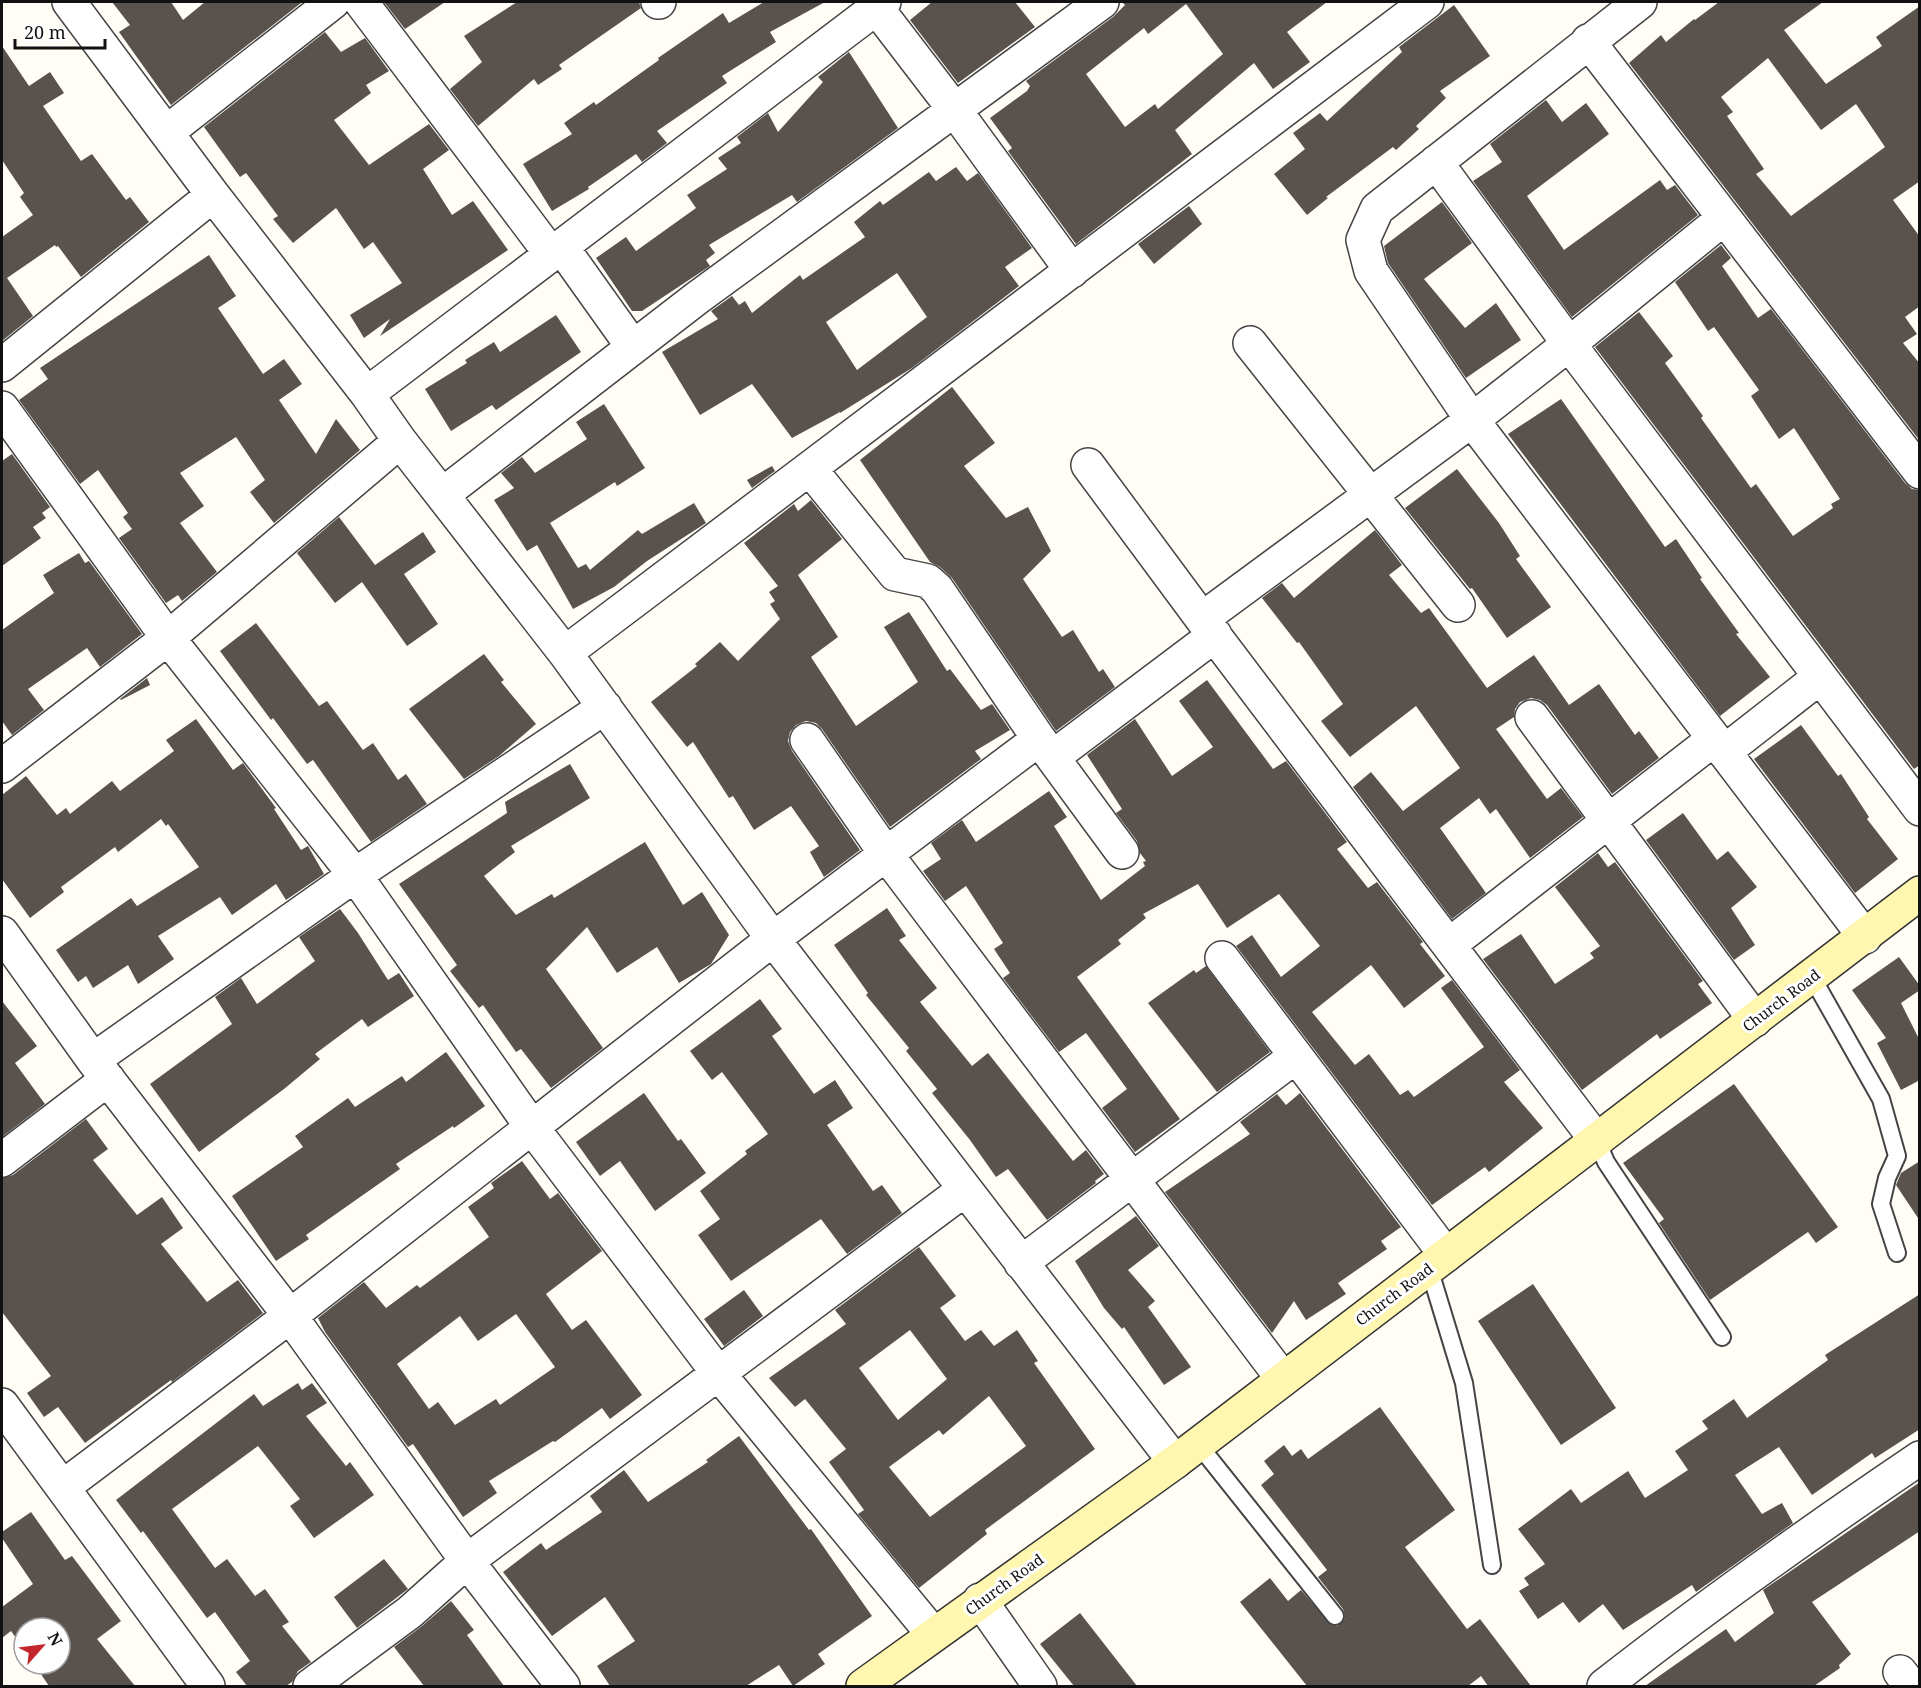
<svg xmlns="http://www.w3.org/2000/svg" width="1921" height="1688" viewBox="0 0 1921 1688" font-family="'Noto Serif',serif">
	<rect width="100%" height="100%" fill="#fffdf5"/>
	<path fill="#5a524d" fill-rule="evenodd" d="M 112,2 L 171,2 L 183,20 L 205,2 L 300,2 L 301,3 L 171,105 L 119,32 L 130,25 Z
		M 384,2 L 445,2 L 405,29 Z
		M 517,2 L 639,2 L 641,8 L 559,65 L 562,69 L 538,85 L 534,79 L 478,126 L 450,89 L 482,62 L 464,36 Z
		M 764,2 L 825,2 L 770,32 L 776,42 L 722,76 L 727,83 L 657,131 L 667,143 L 642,162 L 636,154 L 588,187 L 589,189 L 552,211 L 523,164 L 572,134 L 564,123 L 594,102 L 596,105 L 659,60 L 658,58 L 723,13 L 729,23 Z
		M 932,2 L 1015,2 L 1035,27 L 958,83 L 910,20 Z
		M 1122,2 L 1327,2 L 1287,32 L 1310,62 L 1273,89 L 1254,63 L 1175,130 L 1192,154 L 1076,244 L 1008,151 L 1012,148 L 990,118 L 1027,91 L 1030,86 L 1026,81 L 1113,17 L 1125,5 ZM 1186,4 L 1223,54 L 1158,109 L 1155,104 L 1125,127 L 1086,74 L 1144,28 L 1148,34 Z
		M 1719,2 L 1823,2 L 1784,30 L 1826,84 L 1882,46 L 1876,37 L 1920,6 L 1920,181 L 1893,200 L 1920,237 L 1920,306 L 1905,317 L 1917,334 L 1903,343 L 1920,364 L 1920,441 L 1629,63 L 1661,35 L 1666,42 L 1694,19 L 1695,20 ZM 1768,58 L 1821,130 L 1856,104 L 1885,147 L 1791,216 L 1756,174 L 1764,169 L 1727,116 L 1733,112 L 1721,97 Z
		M 1454,5 L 1490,56 L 1440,91 L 1446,98 L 1416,126 L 1419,129 L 1396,150 L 1393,147 L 1326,197 L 1328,198 L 1307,215 L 1274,174 L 1305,149 L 1293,133 L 1320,113 L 1327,121 L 1402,52 L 1399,47 Z
		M 325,32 L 341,52 L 365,38 L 389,71 L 366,85 L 371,93 L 334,120 L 369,165 L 429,124 L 449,150 L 423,169 L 452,215 L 473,201 L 508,250 L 380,336 L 390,319 L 364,338 L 350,315 L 402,283 L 373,242 L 364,249 L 336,208 L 293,243 L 273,219 L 278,216 L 246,173 L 240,177 L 204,127 Z
		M 2,46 L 29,86 L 50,72 L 64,93 L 43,106 L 81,161 L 92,154 L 126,200 L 130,197 L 149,222 L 81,277 L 58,246 L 56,247 L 55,245 L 7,278 L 33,316 L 2,341 L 2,237 L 33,215 L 20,197 L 24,193 L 2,160 Z
		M 849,52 L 898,128 L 797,202 L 792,195 L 709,245 L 715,253 L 706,260 L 710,266 L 642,311 L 632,311 L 596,258 L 626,237 L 636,251 L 696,208 L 687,195 L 727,169 L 718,158 L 741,143 L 737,137 L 768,113 L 778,132 L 823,82 L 818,77 Z
		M 1546,100 L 1562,122 L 1586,103 L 1609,134 L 1527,196 L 1564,250 L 1660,180 L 1667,190 L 1675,185 L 1698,215 L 1572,317 L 1473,181 L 1502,162 L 1490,144 Z
		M 956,167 L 967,181 L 978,173 L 1032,248 L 1005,267 L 1019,286 L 912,368 L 840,413 L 840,412 L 792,438 L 752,384 L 700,415 L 662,352 L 718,319 L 711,311 L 732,296 L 739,305 L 745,301 L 752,313 L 800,275 L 803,280 L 865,237 L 854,222 L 880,201 L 883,205 L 929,172 L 936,181 ZM 897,273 L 927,317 L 857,370 L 826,322 Z
		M 1442,202 L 1472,243 L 1424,279 L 1465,328 L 1496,303 L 1521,340 L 1466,378 L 1388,263 L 1384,246 Z
		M 1189,206 L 1202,224 L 1154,264 L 1138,244 Z
		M 1721,245 L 1731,258 L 1722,266 L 1758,318 L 1771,309 L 1905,483 L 1912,489 L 1920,490 L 1920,765 L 1914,769 L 1595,347 L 1639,312 L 1673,356 L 1665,363 L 1703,416 L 1701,418 L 1751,488 L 1756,484 L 1793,536 L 1833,508 L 1831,504 L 1840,499 L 1794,428 L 1779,439 L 1751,396 L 1759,390 L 1714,327 L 1708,331 L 1675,282 Z
		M 209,255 L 236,296 L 218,308 L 263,374 L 284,359 L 302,384 L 279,400 L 316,454 L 336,419 L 360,450 L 274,523 L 250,492 L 265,480 L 236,437 L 180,473 L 204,506 L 180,523 L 217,572 L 182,601 L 178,595 L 166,603 L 119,538 L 132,529 L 123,517 L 128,513 L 98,470 L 80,484 L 19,400 L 48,379 L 40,368 Z
		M 556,315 L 581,352 L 496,410 L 492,405 L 451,431 L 425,389 L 467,363 L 465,360 L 494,342 L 500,352 Z
		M 952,387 L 995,443 L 964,466 L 1006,518 L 1028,507 L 1051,551 L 1023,579 L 1062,637 L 1073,630 L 1099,672 L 1103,669 L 1115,687 L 1056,731 L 952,578 L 940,567 L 930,562 L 860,460 Z
		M 1561,399 L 1665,547 L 1676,539 L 1702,578 L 1700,579 L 1739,633 L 1736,634 L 1770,677 L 1720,716 L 1508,434 Z
		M 604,404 L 645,468 L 617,486 L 615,482 L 550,523 L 578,568 L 586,564 L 590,570 L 638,530 L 642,534 L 694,503 L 706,523 L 647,561 L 614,587 L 573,609 L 537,545 L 527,551 L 494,500 L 514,488 L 501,473 L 522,457 L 535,473 L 587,439 L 576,422 Z
		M 12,454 L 50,507 L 42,513 L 46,518 L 33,527 L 41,538 L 2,566 L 2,461 Z
		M 772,466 L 775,471 L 752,488 L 747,480 Z
		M 1457,469 L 1499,523 L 1520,556 L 1516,559 L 1551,607 L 1507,638 L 1472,588 L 1470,589 L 1405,508 Z
		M 811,500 L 842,539 L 798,575 L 838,637 L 811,657 L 856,726 L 918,682 L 884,627 L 909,612 L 947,671 L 950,669 L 981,710 L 992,704 L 1010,730 L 975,751 L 981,759 L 890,827 L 822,729 L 816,723 L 806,721 L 796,725 L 790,732 L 788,741 L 792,751 L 860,850 L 824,877 L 810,852 L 819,846 L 791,806 L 754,830 L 733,796 L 729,798 L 693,742 L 687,747 L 651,702 L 697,666 L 695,664 L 720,642 L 738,661 L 780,619 L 770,604 L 775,601 L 769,592 L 778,586 L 744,543 L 794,504 L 798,511 Z
		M 339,517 L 375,565 L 423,532 L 436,552 L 404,574 L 438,624 L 407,646 L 362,582 L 335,603 L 297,553 Z
		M 1375,530 L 1402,565 L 1389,575 L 1421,613 L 1429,608 L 1487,688 L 1534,655 L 1569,705 L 1599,684 L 1635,735 L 1639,731 L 1659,758 L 1612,794 L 1547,705 L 1540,700 L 1531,698 L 1520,702 L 1515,709 L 1514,717 L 1496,729 L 1547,799 L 1561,788 L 1583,817 L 1530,858 L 1496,809 L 1490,814 L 1479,798 L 1440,828 L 1486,893 L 1452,919 L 1353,787 L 1371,772 L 1403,811 L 1460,768 L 1416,706 L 1350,757 L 1321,721 L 1343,704 L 1299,642 L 1297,643 L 1262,598 L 1282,583 L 1294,598 Z
		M 79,553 L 85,563 L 89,561 L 142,634 L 100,667 L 87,648 L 28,689 L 44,710 L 12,735 L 2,721 L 2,630 L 54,593 L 43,575 Z
		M 256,623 L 319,706 L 327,701 L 363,750 L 373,743 L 398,780 L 406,774 L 427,804 L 371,842 L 313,760 L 307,764 L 273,718 L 271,720 L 220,651 Z
		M 484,654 L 504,680 L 501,682 L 536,724 L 499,756 L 464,779 L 409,709 Z
		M 147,678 L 150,685 L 121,700 L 120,699 Z
		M 1207,680 L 1273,769 L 1286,761 L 1347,842 L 1337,849 L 1368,888 L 1377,882 L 1423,942 L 1420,944 L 1445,976 L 1404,1008 L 1371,965 L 1312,1012 L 1355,1065 L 1369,1054 L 1400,1095 L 1408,1090 L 1414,1097 L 1484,1047 L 1441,988 L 1452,980 L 1520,1070 L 1504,1082 L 1543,1128 L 1489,1172 L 1485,1167 L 1432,1205 L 1236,946 L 1252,935 L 1281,977 L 1320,946 L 1279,894 L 1227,928 L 1198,884 L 1143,914 L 1146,918 L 1118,940 L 1121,944 L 1077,977 L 1180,1119 L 1135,1152 L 1102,1108 L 1127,1089 L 1086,1033 L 1059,1052 L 1003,978 L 1010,973 L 994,949 L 1003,943 L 966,886 L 945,901 L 923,871 L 941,859 L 931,843 L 962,820 L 976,842 L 1049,791 L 1067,817 L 1054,826 L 1101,900 L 1145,866 L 1143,862 L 1146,861 L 1140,853 L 1137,841 L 1116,813 L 1122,809 L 1087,755 L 1135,719 L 1172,776 L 1213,747 L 1179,701 Z
		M 196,719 L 233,770 L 243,763 L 276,808 L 274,809 L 301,850 L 308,846 L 324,874 L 286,900 L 276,884 L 232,915 L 220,897 L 158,936 L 174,959 L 138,984 L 128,965 L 93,988 L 86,976 L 78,982 L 56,950 L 131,898 L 137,906 L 199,867 L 168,824 L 166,826 L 161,819 L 118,852 L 115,847 L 61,887 L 64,892 L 30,918 L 2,879 L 2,795 L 26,776 L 57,815 L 66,808 L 70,814 L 112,781 L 120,791 L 174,751 L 166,740 Z
		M 1801,725 L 1838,776 L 1841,774 L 1869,817 L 1867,819 L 1898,859 L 1855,893 L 1754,759 Z
		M 570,764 L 590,798 L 511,846 L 515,852 L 484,876 L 516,915 L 552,894 L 554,898 L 645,842 L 683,905 L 702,892 L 729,935 L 711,964 L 679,983 L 657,947 L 617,973 L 587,927 L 546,969 L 603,1048 L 551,1088 L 521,1049 L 516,1052 L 483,1005 L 479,1008 L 450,971 L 457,965 L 399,884 L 507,813 L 505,802 Z
		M 1683,813 L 1717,860 L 1728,851 L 1757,887 L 1731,908 L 1755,945 L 1734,960 L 1646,840 Z
		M 1598,853 L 1608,867 L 1615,862 L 1703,981 L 1698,984 L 1712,1003 L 1660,1039 L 1657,1034 L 1582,1090 L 1483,959 L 1521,934 L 1555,984 L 1594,958 L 1590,953 L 1600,946 L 1555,887 Z
		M 887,908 L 906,936 L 899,940 L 937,988 L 920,1002 L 972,1066 L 988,1053 L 1073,1161 L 1086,1150 L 1104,1174 L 1095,1181 L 1096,1183 L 1047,1220 L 1008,1169 L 996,1177 L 970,1140 L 932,1093 L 937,1089 L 906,1051 L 909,1048 L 866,995 L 868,993 L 834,945 Z
		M 340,909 L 358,933 L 388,980 L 399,973 L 414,996 L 368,1027 L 362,1019 L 315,1054 L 320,1059 L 284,1089 L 199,1152 L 150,1084 L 232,1024 L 215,997 L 241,978 L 257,1004 L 315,961 L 299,937 Z
		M 1899,957 L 1920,986 L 1920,990 L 1901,1003 L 1920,1041 L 1920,1080 L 1901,1090 L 1877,1043 L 1886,1038 L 1852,990 Z
		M 1206,966 L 1270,1052 L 1217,1092 L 1148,1003 L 1194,970 L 1196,973 Z
		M 760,999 L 782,1029 L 772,1036 L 814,1094 L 835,1080 L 853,1108 L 827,1125 L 873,1191 L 882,1185 L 902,1213 L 847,1254 L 821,1219 L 731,1281 L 698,1235 L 720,1219 L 700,1191 L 747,1154 L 745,1151 L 768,1134 L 722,1072 L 712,1080 L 690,1051 Z
		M 2,1001 L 37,1046 L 15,1063 L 45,1104 L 2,1137 Z
		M 446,1052 L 485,1106 L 454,1128 L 453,1126 L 396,1164 L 400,1169 L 306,1235 L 309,1239 L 276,1261 L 232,1196 L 303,1147 L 295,1136 L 348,1098 L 355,1107 L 402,1076 L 406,1082 Z
		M 1734,1084 L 1838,1227 L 1816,1243 L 1808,1232 L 1710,1300 L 1659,1223 L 1664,1219 L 1623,1163 Z
		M 644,1093 L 678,1141 L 681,1139 L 706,1173 L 655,1211 L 620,1161 L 600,1176 L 576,1142 Z
		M 1300,1093 L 1401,1227 L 1381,1241 L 1387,1249 L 1338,1283 L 1346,1294 L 1306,1320 L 1294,1301 L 1272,1333 L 1165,1192 L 1250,1134 L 1240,1122 L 1277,1094 L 1286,1105 Z
		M 86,1119 L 108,1149 L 93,1160 L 137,1215 L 162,1197 L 183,1228 L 161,1244 L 207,1302 L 238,1280 L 263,1313 L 172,1382 L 171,1380 L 85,1443 L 58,1407 L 44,1417 L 27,1393 L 51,1376 L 2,1312 L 2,1178 L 13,1175 Z
		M 522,1161 L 550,1199 L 558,1193 L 602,1251 L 546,1294 L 572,1330 L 586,1320 L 642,1395 L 610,1419 L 602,1408 L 555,1442 L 553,1441 L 489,1481 L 497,1493 L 463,1517 L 413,1444 L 408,1447 L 325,1332 L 318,1318 L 364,1282 L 386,1308 L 417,1285 L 420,1288 L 489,1237 L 468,1207 L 494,1188 L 491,1183 ZM 516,1314 L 555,1367 L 500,1405 L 496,1399 L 455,1425 L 438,1402 L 429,1409 L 397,1364 L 460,1316 L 478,1341 Z
		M 1920,1161 L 1920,1221 L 1896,1185 L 1901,1173 Z
		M 1136,1216 L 1159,1246 L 1128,1270 L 1155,1301 L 1148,1307 L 1191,1367 L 1164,1385 L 1124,1327 L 1122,1329 L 1104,1308 L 1075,1261 Z
		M 919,1247 L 956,1296 L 940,1308 L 965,1341 L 981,1330 L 994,1346 L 1017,1330 L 1038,1361 L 1034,1363 L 1095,1449 L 985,1530 L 987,1534 L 919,1588 L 858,1514 L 864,1510 L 829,1462 L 846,1449 L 805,1399 L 795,1407 L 769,1378 L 846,1324 L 835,1310 ZM 910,1330 L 947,1379 L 898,1420 L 859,1368 ZM 989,1396 L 1026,1446 L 930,1517 L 889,1467 L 939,1430 L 943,1435 Z
		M 1533,1284 L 1616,1408 L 1561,1445 L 1478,1321 Z
		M 744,1290 L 763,1316 L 724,1346 L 704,1319 Z
		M 1920,1294 L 1920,1429 L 1875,1458 L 1872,1453 L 1812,1495 L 1779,1447 L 1735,1475 L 1762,1514 L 1782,1503 L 1793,1523 L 1696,1592 L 1692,1585 L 1623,1630 L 1603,1604 L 1579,1623 L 1563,1602 L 1538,1619 L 1519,1591 L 1529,1585 L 1524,1578 L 1545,1564 L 1518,1529 L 1571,1489 L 1581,1503 L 1628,1471 L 1645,1498 L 1688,1470 L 1675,1451 L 1708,1429 L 1702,1421 L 1734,1399 L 1747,1418 L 1828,1360 L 1825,1355 Z
		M 298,1383 L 302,1390 L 312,1383 L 327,1403 L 306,1416 L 346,1466 L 350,1462 L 374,1495 L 314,1538 L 290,1506 L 300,1499 L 258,1446 L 172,1509 L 215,1568 L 227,1559 L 255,1596 L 265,1589 L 289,1622 L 282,1626 L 311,1662 L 298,1671 L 292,1682 L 286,1686 L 247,1686 L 236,1672 L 250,1661 L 215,1612 L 207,1618 L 143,1531 L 141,1533 L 116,1500 L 254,1394 L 263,1406 Z
		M 1380,1407 L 1455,1510 L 1405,1547 L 1467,1629 L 1480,1619 L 1531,1686 L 1488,1686 L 1481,1676 L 1468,1686 L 1307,1686 L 1240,1602 L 1270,1578 L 1288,1601 L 1301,1590 L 1331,1625 L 1337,1626 L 1344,1620 L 1345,1615 L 1343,1609 L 1318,1577 L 1327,1570 L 1261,1485 L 1274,1474 L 1264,1461 L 1284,1445 L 1292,1456 L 1301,1449 L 1308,1459 Z
		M 739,1436 L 809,1530 L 811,1529 L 872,1616 L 818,1654 L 825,1664 L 793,1686 L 779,1665 L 746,1686 L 610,1686 L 597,1666 L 635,1641 L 605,1597 L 552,1636 L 503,1572 L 541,1543 L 546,1550 L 602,1512 L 590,1496 L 624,1470 L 648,1502 L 708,1462 L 706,1460 Z
		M 1920,1482 L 1920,1531 L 1812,1602 L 1851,1654 L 1839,1665 L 1840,1668 L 1814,1686 L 1645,1686 L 1726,1629 L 1735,1642 L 1774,1613 L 1763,1590 Z
		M 31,1512 L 65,1560 L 72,1556 L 121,1621 L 97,1639 L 135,1686 L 49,1686 L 34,1664 L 60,1664 L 60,1628 L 24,1628 L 24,1649 L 11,1631 L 2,1638 L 2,1607 L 33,1584 L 2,1538 L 2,1532 Z
		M 384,1559 L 408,1589 L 357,1628 L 334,1597 Z
		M 451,1601 L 474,1630 L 467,1635 L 504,1686 L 424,1686 L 394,1647 L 422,1626 Z
		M 1080,1613 L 1137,1686 L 1074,1686 L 1040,1644 Z"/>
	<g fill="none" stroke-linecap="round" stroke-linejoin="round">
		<g stroke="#444" stroke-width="20">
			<path id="lane" d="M 1812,977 L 1881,1099 L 1897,1156 L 1887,1178 L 1881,1204 L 1897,1253
				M 1597,1141 L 1606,1162 L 1722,1337
				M 1429,1268 L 1464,1383 L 1492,1565
				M 1198,1444 L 1335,1616"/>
		</g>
		<g stroke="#444" stroke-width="36">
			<path id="street" d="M 69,2 L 213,195 L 367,394 L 400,441 L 565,653 L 773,939 L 1175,1462
				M 361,2 L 551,254
				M 658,2 L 659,2
				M 872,2 L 954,109 L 1072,271
				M 1640,2 L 1377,209 L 1363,240 L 1371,271 L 1472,420 L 1865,937
				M 1588,41 L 1920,472
				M 167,132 L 333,2
				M 1436,162 L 1569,344 L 1724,218
				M 561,246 L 633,347
				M 1250,343 L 1458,605
				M 2,365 L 213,195
				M 367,394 L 884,2
				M 2,408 L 168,638 L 355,875 L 531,1126 L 718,1373 L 933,1634
				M 1088,465 L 1202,619 L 1597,1141
				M 810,469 L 895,574 L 928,581 L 937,589 L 1039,739 L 1122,852
				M 442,495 L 697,298 L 1102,2
				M 1202,619 L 1472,420 L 1569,344 L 1920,809
				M 565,653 L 1427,2
				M 1532,717 L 1755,1020
				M 807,740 L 886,854 L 1283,1379
				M 1724,752 L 1820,677
				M 1053,757 L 1215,635
				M 2,766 L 168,638 L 400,441
				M 2,933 L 93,1060 L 290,1316 L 467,1561 L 563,1686
				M 1449,945 L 1714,739
				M 1222,958 L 1446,1255
				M 93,1060 L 355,875 L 605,707
				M 2,1160 L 108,1079
				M 1021,1263 L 1296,1056
				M 2,1405 L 208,1686
				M 63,1487 L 290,1316 L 773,939 L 1039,739
				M 980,1600 L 1040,1686
				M 1900,1672 L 1911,1686
				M 310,1686 L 410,1612 L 467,1561 L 964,1190
				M 1604,1686 C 1706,1606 1812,1531 1920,1458"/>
		</g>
		<g stroke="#333" stroke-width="36">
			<path id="secondary" d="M 863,1686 L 1175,1462 L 1920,893"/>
		</g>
		<use href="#lane" stroke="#fff" stroke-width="16"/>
		<use href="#street" stroke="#fff" stroke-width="33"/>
		<use href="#secondary" stroke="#fff6b0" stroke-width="33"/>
	</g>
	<g text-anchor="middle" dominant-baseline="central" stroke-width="6" stroke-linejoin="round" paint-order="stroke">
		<g font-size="15" fill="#111" stroke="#fff">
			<text transform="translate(1781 1000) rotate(-37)">Church Road</text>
			<text transform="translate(1394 1294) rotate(-37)">Church Road</text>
			<text transform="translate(1004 1584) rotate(-36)">Church Road</text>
		</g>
	</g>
	<rect width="1921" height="1688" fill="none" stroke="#111111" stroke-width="6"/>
	<g transform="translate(42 1646) rotate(62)"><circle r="28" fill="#ffffff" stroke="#a0a0a0" stroke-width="1.5"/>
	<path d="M0-4.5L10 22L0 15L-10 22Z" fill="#c4262e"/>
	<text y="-9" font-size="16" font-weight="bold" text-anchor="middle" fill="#111111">N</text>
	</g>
	<path d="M15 39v9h90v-9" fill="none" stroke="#111111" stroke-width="3"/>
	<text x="24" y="39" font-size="18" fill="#111111" stroke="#ffffff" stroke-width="4.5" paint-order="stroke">20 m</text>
</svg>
